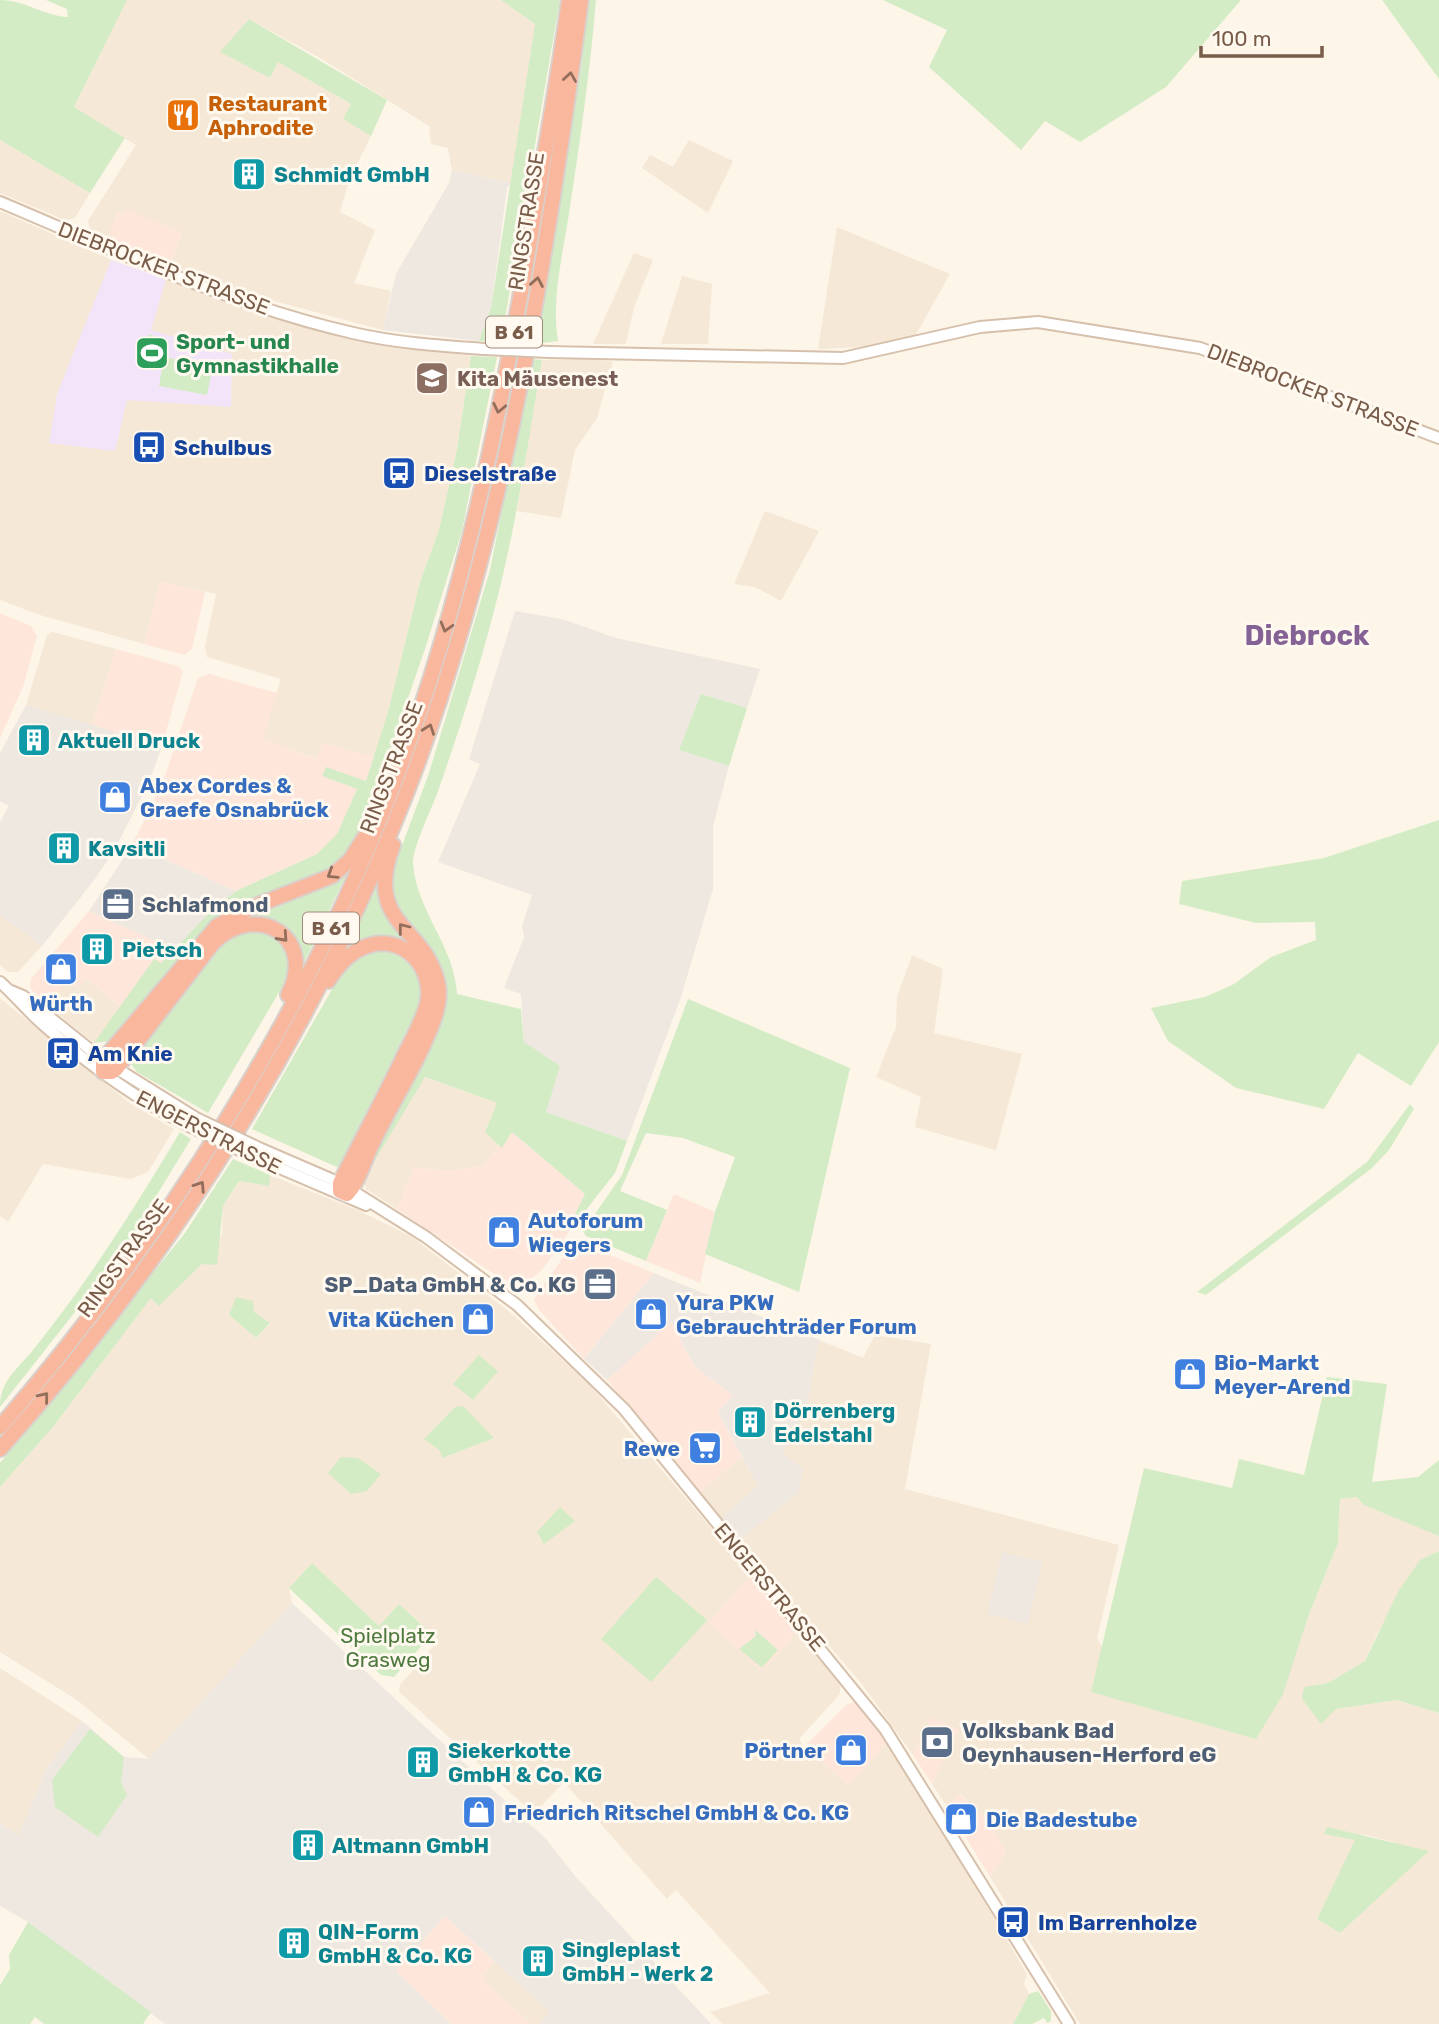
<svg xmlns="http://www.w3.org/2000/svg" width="1439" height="2024" viewBox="0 0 1439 2024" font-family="Rubik,sans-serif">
	<rect width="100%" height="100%" fill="#fdf5e8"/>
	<path fill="#f5e8d6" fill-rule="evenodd" d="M 127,0 L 501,0 L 535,24 L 511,183 L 452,170 L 448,148 L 431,144 L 429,126 L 320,58 L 249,19 L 221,52 L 270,78 L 278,62 L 298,73 L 352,105 L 343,119 L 371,136 L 350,178 L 340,212 L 375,230 L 354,283 L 391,291 L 383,330 L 270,300 L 169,265 L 182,233 L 126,210 L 125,215 L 118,212 L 115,218 L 112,241 L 91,232 L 88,221 L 136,145 L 74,107 Z
		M 0,140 L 90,193 L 75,218 L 65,220 L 0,193 Z
		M 689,140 L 733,161 L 708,213 L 642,168 L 650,155 L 673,167 Z
		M 0,211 L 112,260 L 263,316 L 354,340 L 471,356 L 457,449 L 439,530 L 420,582 L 388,712 L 374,757 L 323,743 L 318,759 L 262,739 L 281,679 L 207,657 L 205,646 L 216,594 L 160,582 L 144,644 L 40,615 L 0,600 Z
		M 837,227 L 950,274 L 915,336 L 863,347 L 818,349 Z
		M 634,253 L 653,260 L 634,307 L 626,344 L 593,344 Z
		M 682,276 L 712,284 L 708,344 L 661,344 Z
		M 588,359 L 613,362 L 597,418 L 575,450 L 561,518 L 517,511 L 542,360 Z
		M 765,511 L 819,531 L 781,601 L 755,587 L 734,584 Z
		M 52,632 L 116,649 L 92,726 L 26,705 L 47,635 Z
		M 0,915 L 42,946 L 18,972 L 8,972 L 0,965 Z
		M 912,955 L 943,969 L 934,1033 L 1022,1054 L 996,1150 L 915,1127 L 921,1097 L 876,1077 L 896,1027 L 897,997 Z
		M 87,979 L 121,1007 L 94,1043 L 46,1005 L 68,980 Z
		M 0,998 L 131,1104 L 174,1129 L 148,1172 L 131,1179 L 43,1164 L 8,1222 L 0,1216 Z
		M 424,1077 L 497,1103 L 485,1132 L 499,1145 L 483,1166 L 446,1171 L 414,1167 L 397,1209 L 366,1189 L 363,1180 Z
		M 270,1175 L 360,1211 L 412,1237 L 511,1313 L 588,1383 L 751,1575 L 709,1623 L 791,1641 L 795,1629 L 840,1685 L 840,1694 L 799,1739 L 804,1747 L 849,1785 L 887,1742 L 905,1768 L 1027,1974 L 1024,1984 L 1029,1994 L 1013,2024 L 723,2024 L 710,2012 L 770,1993 L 676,1890 L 667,1899 L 564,1782 L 534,1814 L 399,1692 L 400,1685 L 439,1640 L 399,1604 L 379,1626 L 312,1563 L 289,1588 L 292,1603 L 149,1759 L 77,1700 L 0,1652 L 0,1487 L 53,1427 L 151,1298 L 159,1305 L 202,1264 L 222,1235 L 223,1206 L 239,1181 L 268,1186 ZM 234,1306 L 254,1312 L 270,1324 L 256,1338 L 229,1315 ZM 455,1407 L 494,1438 L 444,1458 L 439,1450 L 425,1439 Z
		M 875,1335 L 931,1344 L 905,1489 L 1119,1545 L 1097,1638 L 1102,1647 L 1092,1692 L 1308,1617 L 1338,1543 L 1340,1499 L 1356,1497 L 1439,1536 L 1439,1551 L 1420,1560 L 1376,1636 L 1365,1661 L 1328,1683 L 1304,1687 L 1336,1709 L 1397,1700 L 1439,1713 L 1439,2024 L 1080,2024 L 990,1877 L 1006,1852 L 989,1822 L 960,1794 L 948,1808 L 932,1784 L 958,1730 L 932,1718 L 913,1755 L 861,1683 L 739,1540 L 798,1493 L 782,1454 L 806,1411 L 819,1340 L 863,1358 ZM 1325,1834 L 1367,1835 L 1396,1843 L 1378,1896 L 1340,1933 L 1317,1919 L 1356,1840 Z
		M 742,1457 L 758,1486 L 721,1518 L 700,1492 Z
		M 0,1668 L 82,1721 L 45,1771 L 19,1835 L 0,1824 Z
		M 495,1962 L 551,2012 L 540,2024 L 531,2024 L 485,1982 L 483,1975 Z"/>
	<path fill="#fee6db" d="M 127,209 L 182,233 L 169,265 L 112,241 L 114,236 L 108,234 L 115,218 L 118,212 L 124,214 Z
		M 160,582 L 205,592 L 192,649 L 185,655 L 144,644 Z
		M 0,613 L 31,626 L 37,636 L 23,687 L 0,738 Z
		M 116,649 L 178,666 L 183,671 L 162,746 L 92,726 Z
		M 209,674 L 277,693 L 263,739 L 317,759 L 323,743 L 374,757 L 366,781 L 326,768 L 323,776 L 357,789 L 337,834 L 317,854 L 236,891 L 132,845 L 162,784 L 198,678 Z
		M 89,911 L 175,950 L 160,963 L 154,959 L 121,1007 L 87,979 L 77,988 L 68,981 L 46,1005 L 30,988 L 31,979 Z
		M 512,1132 L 585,1194 L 569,1227 L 571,1229 L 542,1270 L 521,1287 L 497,1276 L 397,1209 L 414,1167 L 446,1171 L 483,1166 L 499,1145 L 502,1147 Z
		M 674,1194 L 715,1212 L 700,1283 L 646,1261 Z
		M 573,1243 L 583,1244 L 654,1273 L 584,1359 L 539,1310 L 534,1299 Z
		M 670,1321 L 695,1367 L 733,1395 L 718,1412 L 742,1457 L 700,1492 L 607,1380 Z
		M 751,1575 L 795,1629 L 791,1641 L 762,1671 L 709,1623 Z
		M 853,1702 L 861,1707 L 887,1742 L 849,1785 L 804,1747 L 846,1705 Z
		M 932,1717 L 959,1730 L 932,1784 L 913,1755 Z
		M 959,1794 L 989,1822 L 1006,1852 L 990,1877 L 948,1808 Z
		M 445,1916 L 495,1962 L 483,1975 L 485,1982 L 531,2024 L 451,2024 L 395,1971 Z"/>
	<path fill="#eee8e1" d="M 452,170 L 511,183 L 507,188 L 491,308 L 479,341 L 383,330 L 396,274 L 449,183 Z
		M 515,611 L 562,619 L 616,638 L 760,669 L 747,708 L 701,694 L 680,750 L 729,766 L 713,826 L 713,889 L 681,997 L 627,1141 L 546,1112 L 524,1042 L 521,994 L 504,988 L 524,937 L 522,926 L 532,895 L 438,862 L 480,764 L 469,759 Z
		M 26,705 L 162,746 L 150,780 L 115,849 L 95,879 L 42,946 L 0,915 L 0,822 L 9,806 L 0,801 L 0,753 Z
		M 132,845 L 236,891 L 212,910 L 175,950 L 89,911 Z
		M 654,1273 L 819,1340 L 806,1411 L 782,1454 L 803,1468 L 798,1493 L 739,1540 L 721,1518 L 758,1486 L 718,1412 L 733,1395 L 695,1367 L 671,1322 L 607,1380 L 584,1359 Z
		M 1002,1552 L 1042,1562 L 1028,1624 L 987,1614 Z
		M 292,1603 L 547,1840 L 575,1876 L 711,2024 L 540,2024 L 550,2012 L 445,1916 L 396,1971 L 451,2024 L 165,2024 L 28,1922 L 0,1906 L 0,1824 L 19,1835 L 45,1771 L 82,1721 L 124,1757 L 149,1759 Z"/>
	<path fill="#f3e4fa" d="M 111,260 L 166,279 L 151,330 L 232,354 L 231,407 L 127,400 L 115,451 L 49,443 L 57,394 Z"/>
	<path fill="#d4ecc5" d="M 0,0 C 25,0 44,16 68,17 L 67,9 L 46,0 L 127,0 L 74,107 L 125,138 L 90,193 L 0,140 Z
		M 501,0 L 560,0 L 501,342 L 479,341 L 491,308 L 535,24 Z
		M 587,0 L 596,0 C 590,72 580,142 569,213 C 563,254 551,300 558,341 L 534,344 L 582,63 Z
		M 883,0 L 1241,0 L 1166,87 L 1080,142 L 1045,121 L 1021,150 L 929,67 L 947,30 Z
		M 1382,0 L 1439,0 L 1439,79 Z
		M 249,19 L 387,100 L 371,136 L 343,119 L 351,104 L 278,62 L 270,78 L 220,52 Z
		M 149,334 L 167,341 L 154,371 L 137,364 Z
		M 471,356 L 497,357 L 462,531 L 425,649 L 377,788 L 356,838 L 335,864 L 323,873 L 221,914 L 184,952 L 111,1041 L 94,1043 L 154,959 L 161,963 L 212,910 L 236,891 L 317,854 L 337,834 L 357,789 L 322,776 L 326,767 L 366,781 L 388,712 L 420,582 L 439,530 L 457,449 Z
		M 164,357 L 213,366 L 207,395 L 159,386 Z
		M 532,359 L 542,360 C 528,444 516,528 494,611 C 478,673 458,734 437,794 C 431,810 412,849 413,864 C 417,912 455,947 457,994 L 521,1009 L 524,1042 L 560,1066 L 546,1112 L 627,1141 L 615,1173 L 571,1229 L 568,1228 L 585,1194 L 512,1132 L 502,1148 L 485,1132 L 497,1103 L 425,1077 L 363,1180 L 361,1173 L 439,1024 L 406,924 L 391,894 L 391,875 L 429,773 L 490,570 Z
		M 701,694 L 747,708 L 729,766 L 679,750 Z
		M 1439,820 L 1439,1042 L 1411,1086 L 1358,1053 L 1324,1109 L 1236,1088 L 1168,1041 L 1151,1008 L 1205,997 L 1234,984 L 1271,957 L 1316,940 L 1315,922 L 1256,923 L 1179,904 L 1182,881 L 1324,858 Z
		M 351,865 L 299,973 C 293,934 286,914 242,918 Z
		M 381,875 L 433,996 L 398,943 L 344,954 Z
		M 243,931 C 276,931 288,944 288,977 L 208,1113 L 137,1072 L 129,1061 C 162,1019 197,958 243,931 Z
		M 374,951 C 405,951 421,971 421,1002 L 348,1150 L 350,1152 L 339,1168 L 252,1129 L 346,965 Z
		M 688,999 L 850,1068 L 799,1292 L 705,1254 L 715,1212 L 735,1157 L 683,1138 L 646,1133 L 620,1191 L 667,1210 L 646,1261 L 586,1236 L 583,1231 L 622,1175 Z
		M 1410,1104 L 1414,1109 L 1389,1150 L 1372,1168 L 1206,1295 L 1197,1292 L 1367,1162 Z
		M 180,1132 L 191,1139 L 120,1255 L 0,1407 C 0,1380 17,1370 33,1350 C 91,1278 133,1210 180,1132 Z
		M 233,1159 L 270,1175 L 269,1186 L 239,1181 L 223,1206 L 217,1265 L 202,1264 L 159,1306 L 151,1298 L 53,1427 L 0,1487 L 0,1463 L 185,1233 Z
		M 236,1297 L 253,1301 L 254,1312 L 270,1323 L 256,1338 L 229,1315 Z
		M 479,1355 L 498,1371 L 473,1400 L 453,1384 Z
		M 1327,1377 L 1387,1384 L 1372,1482 L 1418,1477 L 1439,1460 L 1439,1536 L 1364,1505 L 1357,1497 L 1340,1499 L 1338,1543 L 1308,1617 L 1283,1694 L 1256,1739 L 1091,1692 L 1144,1468 L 1232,1488 L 1239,1459 L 1304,1475 Z
		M 463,1406 L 494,1438 L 443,1458 L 439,1450 L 424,1439 L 455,1407 Z
		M 341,1457 L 358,1458 L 381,1474 L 367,1491 L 351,1494 L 328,1473 Z
		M 560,1507 L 575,1521 L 544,1544 L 537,1532 Z
		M 1439,1551 L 1439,1713 L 1397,1700 L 1336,1709 L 1321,1724 L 1302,1699 L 1304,1687 L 1328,1683 L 1365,1661 L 1399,1590 L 1420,1560 Z
		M 312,1563 L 379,1626 L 399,1604 L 432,1634 L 394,1677 L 381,1675 L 289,1588 Z
		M 656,1577 L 707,1620 L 651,1682 L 601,1639 Z
		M 755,1630 L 778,1650 L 762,1668 L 739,1649 L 756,1636 Z
		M 90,1729 L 124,1757 L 121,1783 L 127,1795 L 98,1837 L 55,1807 L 52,1780 Z
		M 1327,1827 L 1429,1851 L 1340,1933 L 1317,1919 L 1355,1840 L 1324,1834 Z
		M 28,1922 L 151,2012 L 143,2024 L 44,2024 L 35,2017 L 30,2024 L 0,2024 L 0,1985 L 10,1969 L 9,1955 Z
		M 1038,1991 L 1051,2011 L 1051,2021 L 1047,2023 L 1044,2018 L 1032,2024 L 1013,2024 L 1029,1994 Z"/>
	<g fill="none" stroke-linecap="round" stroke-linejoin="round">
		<g stroke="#d6c0ac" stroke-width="14">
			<path id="secondary" d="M 0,202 C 116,251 230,305 353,333 C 396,343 441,346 485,349
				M 549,352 L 843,358 L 980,327 L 1038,322 L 1200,348 L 1439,438
				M 0,982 C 16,996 29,1013 46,1027 C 90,1066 138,1100 191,1127
				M 11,991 L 23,996 L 103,1060 L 196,1118
				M 259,1148 L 340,1183 L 426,1237 L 517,1305 L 624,1409 L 885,1729 L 1069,2024
				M 254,1157 L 366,1205"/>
		</g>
		<g stroke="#d9d1cc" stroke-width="18">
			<path id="highway" d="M 328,981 C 338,966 349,952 367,946 C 404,933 435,969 427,1004 C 422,1023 411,1041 403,1058 C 383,1100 361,1141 340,1183 L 340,1191 L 347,1194 C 359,1182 365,1157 373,1142 C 393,1100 420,1060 435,1016 C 438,1006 440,994 438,984 C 425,924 363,926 393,845
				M 288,995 C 317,939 259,899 213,943 L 116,1069 L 112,1072 L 103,1072 L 103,1060 L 217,926 L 250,908 L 332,876 L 350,860 L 364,838
				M 0,1427 C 165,1236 305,1017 395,781 C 464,599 502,408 534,217 C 546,145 559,73 569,0
				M 0,1449 C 170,1259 313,1032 406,794 C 503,544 546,265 581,0"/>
		</g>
		<use href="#secondary" stroke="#fff" stroke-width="10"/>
		<use href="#highway" stroke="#f9b79d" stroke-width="14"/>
		<g stroke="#d6c0ac" stroke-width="14" stroke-linecap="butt">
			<path id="secondary-bridge" d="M 485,349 L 549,352
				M 196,1118 L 259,1148
				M 191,1127 L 254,1157"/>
		</g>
		<use href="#secondary-bridge" stroke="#fff" stroke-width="10"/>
	</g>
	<defs><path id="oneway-chevron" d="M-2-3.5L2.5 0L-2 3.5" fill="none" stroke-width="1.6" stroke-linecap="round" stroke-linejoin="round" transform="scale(1.75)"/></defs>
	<g stroke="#936e5b">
		<use href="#oneway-chevron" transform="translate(570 77) rotate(-81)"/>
		<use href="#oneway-chevron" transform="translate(537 282) rotate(-80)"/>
		<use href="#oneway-chevron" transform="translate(499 408) rotate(102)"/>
		<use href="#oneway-chevron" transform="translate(446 627) rotate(106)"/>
		<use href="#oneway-chevron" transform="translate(429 729) rotate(-70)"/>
		<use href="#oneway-chevron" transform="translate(332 874) rotate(148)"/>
		<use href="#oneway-chevron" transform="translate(403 928) rotate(-128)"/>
		<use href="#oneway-chevron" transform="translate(283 937) rotate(48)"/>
		<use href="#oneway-chevron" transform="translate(200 1186) rotate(-57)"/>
		<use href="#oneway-chevron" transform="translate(44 1397) rotate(-51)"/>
	</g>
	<defs>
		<g id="restaurant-square" transform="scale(1.75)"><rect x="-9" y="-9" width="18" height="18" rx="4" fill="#e8710a" stroke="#fff9ef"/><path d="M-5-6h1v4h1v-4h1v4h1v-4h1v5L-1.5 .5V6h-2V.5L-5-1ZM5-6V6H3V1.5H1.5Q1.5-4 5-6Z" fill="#fff"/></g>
		<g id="building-square" transform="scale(1.75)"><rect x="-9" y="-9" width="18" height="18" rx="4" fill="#0f9aa8" stroke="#fff9ef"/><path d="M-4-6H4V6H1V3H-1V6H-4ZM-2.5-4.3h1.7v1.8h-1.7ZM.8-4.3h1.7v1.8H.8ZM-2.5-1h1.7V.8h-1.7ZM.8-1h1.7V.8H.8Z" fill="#fff"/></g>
		<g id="stadium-square" transform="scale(1.75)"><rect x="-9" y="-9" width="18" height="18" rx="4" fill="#2e9e5b" stroke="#fff9ef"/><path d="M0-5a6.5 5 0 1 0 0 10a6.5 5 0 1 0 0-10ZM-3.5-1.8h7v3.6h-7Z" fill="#fff"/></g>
		<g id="school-square" transform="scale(1.75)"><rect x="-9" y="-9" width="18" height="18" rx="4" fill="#8d6e63" stroke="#fff9ef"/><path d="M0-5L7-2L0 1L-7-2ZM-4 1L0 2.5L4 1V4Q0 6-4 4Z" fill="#fff"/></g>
		<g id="bus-square" transform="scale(1.75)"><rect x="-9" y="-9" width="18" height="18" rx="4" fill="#1a4fb4" stroke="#fff9ef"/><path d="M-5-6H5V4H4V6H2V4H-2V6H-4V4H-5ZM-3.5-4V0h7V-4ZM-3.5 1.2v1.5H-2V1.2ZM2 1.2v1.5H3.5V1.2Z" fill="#fff"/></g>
		<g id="shop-square" transform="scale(1.75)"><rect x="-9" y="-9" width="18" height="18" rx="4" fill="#3f7fe0" stroke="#fff9ef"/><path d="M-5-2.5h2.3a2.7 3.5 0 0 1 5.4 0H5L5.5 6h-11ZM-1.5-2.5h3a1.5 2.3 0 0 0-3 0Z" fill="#fff"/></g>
		<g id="office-square" transform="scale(1.75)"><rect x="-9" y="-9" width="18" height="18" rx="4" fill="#5c6f8a" stroke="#fff9ef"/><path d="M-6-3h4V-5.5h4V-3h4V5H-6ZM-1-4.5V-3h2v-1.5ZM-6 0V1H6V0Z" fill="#fff"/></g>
		<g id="supermarket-square" transform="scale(1.75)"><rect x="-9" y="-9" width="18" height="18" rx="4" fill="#3f7fe0" stroke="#fff9ef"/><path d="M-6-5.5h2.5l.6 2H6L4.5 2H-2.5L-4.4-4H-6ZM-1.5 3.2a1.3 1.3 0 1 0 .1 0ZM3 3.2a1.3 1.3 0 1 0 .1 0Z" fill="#fff"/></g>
		<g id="bank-square" transform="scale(1.75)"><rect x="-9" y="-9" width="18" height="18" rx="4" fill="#5c6f8a" stroke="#fff9ef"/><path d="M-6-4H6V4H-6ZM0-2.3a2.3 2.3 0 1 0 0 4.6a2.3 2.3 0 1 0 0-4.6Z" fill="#fff"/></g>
	</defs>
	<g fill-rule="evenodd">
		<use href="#restaurant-square" x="183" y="115"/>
		<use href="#building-square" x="249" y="174"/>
		<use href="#stadium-square" x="152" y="353"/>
		<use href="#school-square" x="432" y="378"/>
		<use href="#bus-square" x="149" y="447"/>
		<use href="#bus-square" x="399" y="473"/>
		<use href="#building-square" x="34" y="740"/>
		<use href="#shop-square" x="115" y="797"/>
		<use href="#building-square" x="64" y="848"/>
		<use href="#office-square" x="118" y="904"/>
		<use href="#building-square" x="97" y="949"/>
		<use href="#shop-square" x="61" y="969"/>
		<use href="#bus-square" x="63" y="1053"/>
		<use href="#shop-square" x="504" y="1232"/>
		<use href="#office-square" x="600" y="1284"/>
		<use href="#shop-square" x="651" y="1314"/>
		<use href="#shop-square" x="478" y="1319"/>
		<use href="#shop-square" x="1190" y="1374"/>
		<use href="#building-square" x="750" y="1422"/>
		<use href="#supermarket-square" x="705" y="1448"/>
		<use href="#bank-square" x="937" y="1742"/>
		<use href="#shop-square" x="851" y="1750"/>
		<use href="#building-square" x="423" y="1762"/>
		<use href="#shop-square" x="479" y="1812"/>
		<use href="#shop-square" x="961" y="1819"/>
		<use href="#building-square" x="308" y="1845"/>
		<use href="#bus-square" x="1013" y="1922"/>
		<use href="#building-square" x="294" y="1943"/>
		<use href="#building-square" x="538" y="1961"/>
	</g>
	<g text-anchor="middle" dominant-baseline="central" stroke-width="6" stroke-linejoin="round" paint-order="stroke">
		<g fill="#fff9ef" stroke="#a18b7c" stroke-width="2">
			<rect x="486" y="316.5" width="56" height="31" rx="5"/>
			<rect x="303" y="912.5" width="56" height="31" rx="5"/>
		</g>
		<g font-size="19" font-weight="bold" fill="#795c4a">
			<text x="514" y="332">B 61</text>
			<text x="331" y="928">B 61</text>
		</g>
		<g font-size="21" font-weight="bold" fill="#c56008" stroke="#fff9ef" text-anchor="start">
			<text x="208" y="103">Restaurant<tspan x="208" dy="24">Aphrodite</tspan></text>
		</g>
		<g font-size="21" font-weight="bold" fill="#0d838f" stroke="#fff9ef" text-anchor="start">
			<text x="274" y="174">Schmidt GmbH</text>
			<text x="58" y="740">Aktuell Druck</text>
			<text x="88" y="848">Kavsitli</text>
			<text x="122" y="949">Pietsch</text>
			<text x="774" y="1410">Dörrenberg<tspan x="774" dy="24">Edelstahl</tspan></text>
			<text x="448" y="1750">Siekerkotte<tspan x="448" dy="24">GmbH &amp; Co. KG</tspan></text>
			<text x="332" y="1845">Altmann GmbH</text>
			<text x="318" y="1931">QIN-Form<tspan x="318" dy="24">GmbH &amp; Co. KG</tspan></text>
			<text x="562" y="1949">Singleplast<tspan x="562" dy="24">GmbH - Werk 2</tspan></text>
		</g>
		<g font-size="21" fill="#795c4a" stroke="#fff9ef">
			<text transform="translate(526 221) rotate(-81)">RINGSTRASSE</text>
			<text transform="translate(164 268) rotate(21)">DIEBROCKER STRASSE</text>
			<text transform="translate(1313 390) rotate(21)">DIEBROCKER STRASSE</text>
			<text transform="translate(391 767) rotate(-69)">RINGSTRASSE</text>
			<text transform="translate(209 1132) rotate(27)">ENGERSTRASSE</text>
			<text transform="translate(123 1258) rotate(-54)">RINGSTRASSE</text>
			<text transform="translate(770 1587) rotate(50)">ENGERSTRASSE</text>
		</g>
		<g font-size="21" font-weight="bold" fill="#27864d" stroke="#fff9ef" text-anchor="start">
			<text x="176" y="341">Sport- und<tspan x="176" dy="24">Gymnastikhalle</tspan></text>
		</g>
		<g font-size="21" font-weight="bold" fill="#785e54" stroke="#fff9ef" text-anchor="start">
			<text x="457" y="378">Kita Mäusenest</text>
		</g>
		<g font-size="21" font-weight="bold" fill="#164399" stroke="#fff9ef" text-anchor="start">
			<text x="174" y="447">Schulbus</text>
			<text x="424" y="473">Dieselstraße</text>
			<text x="88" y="1053">Am Knie</text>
			<text x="1038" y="1922">Im Barrenholze</text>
		</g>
		<g font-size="21" font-weight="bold" fill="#366cbe" stroke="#fff9ef" text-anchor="start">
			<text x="140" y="785">Abex Cordes &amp;<tspan x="140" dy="24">Graefe Osnabrück</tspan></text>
			<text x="61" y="1003" text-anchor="middle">Würth</text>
			<text x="528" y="1220">Autoforum<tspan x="528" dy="24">Wiegers</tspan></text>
			<text x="676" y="1302">Yura PKW<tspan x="676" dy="24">Gebrauchträder Forum</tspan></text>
			<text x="454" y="1319" text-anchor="end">Vita Küchen</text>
			<text x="1214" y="1362">Bio-Markt<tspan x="1214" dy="24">Meyer-Arend</tspan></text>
			<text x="680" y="1448" text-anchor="end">Rewe</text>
			<text x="826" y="1750" text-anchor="end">Pörtner</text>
			<text x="504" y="1812">Friedrich Ritschel GmbH &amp; Co. KG</text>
			<text x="986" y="1819">Die Badestube</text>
		</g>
		<g font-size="21" font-weight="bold" fill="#4e5e75" stroke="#fff9ef" text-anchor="start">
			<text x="142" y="904">Schlafmond</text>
			<text x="576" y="1284" text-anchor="end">SP_Data GmbH &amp; Co. KG</text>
			<text x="962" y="1730">Volksbank Bad<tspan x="962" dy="24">Oeynhausen-Herford eG</tspan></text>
		</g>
		<g font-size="21" fill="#4f7a3f" stroke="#fff9ef">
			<text x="388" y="1635">Spielplatz<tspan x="388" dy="24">Grasweg</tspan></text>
		</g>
		<g font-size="28" font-weight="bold" fill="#856295" stroke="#fff9ef">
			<text x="1307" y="635">Diebrock</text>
		</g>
	</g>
	<path d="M1201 46v10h121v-10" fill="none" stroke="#795c4a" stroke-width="3.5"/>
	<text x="1212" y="46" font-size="21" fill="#795c4a" stroke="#fff9ef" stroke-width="5" paint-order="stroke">100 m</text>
</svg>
